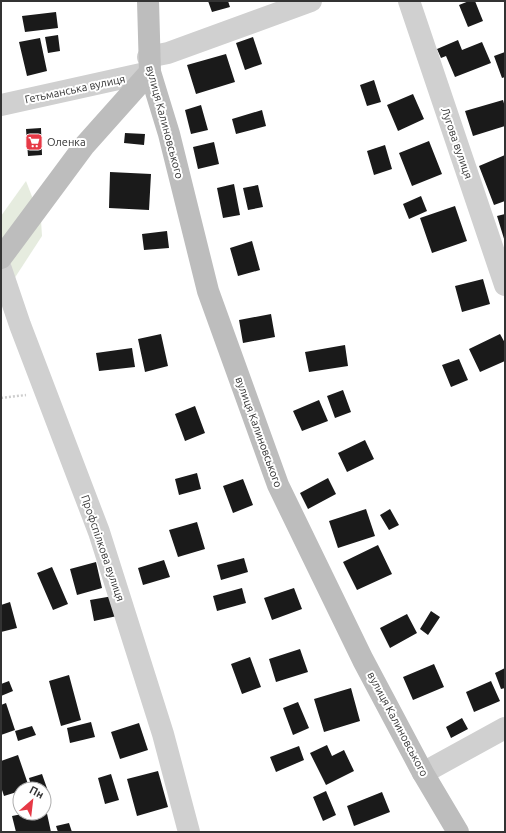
<svg xmlns="http://www.w3.org/2000/svg" width="506" height="833" viewBox="0 0 506 833" font-family="Ubuntu,sans-serif">
	<rect width="100%" height="100%" fill="#fff"/>
	<path fill="#e6ecdf" d="M 26,181 L 41,220 L 42,236 L 1,299 L 1,216 Z"/>
	<path fill="#1a1a1a" d="M 208,1 L 228,1 L 230,7 L 212,12 Z
		M 469,1 L 475,1 L 483,21 L 468,27 L 459,5 Z
		M 56,12 L 58,28 L 25,32 L 22,16 Z
		M 58,35 L 60,51 L 48,53 L 45,37 Z
		M 253,37 L 262,64 L 245,70 L 236,43 Z
		M 40,38 L 47,71 L 27,76 L 19,42 Z
		M 458,40 L 462,50 L 482,42 L 491,63 L 455,77 L 446,56 L 441,58 L 437,49 Z
		M 505,52 L 505,77 L 502,78 L 494,56 Z
		M 226,54 L 235,82 L 196,94 L 187,65 Z
		M 374,80 L 381,102 L 367,106 L 360,85 Z
		M 413,94 L 424,119 L 398,131 L 387,105 Z
		M 503,100 L 505,107 L 505,126 L 473,136 L 465,111 Z
		M 201,105 L 208,130 L 191,134 L 185,110 Z
		M 262,110 L 266,126 L 236,134 L 232,119 Z
		M 41,128 L 42,155 L 28,156 L 26,129 Z
		M 125,133 L 145,134 L 144,145 L 124,143 Z
		M 429,141 L 442,174 L 412,186 L 399,153 Z
		M 214,142 L 219,164 L 198,169 L 193,147 Z
		M 385,145 L 392,169 L 374,175 L 367,151 Z
		M 505,155 L 505,201 L 494,205 L 479,166 Z
		M 110,172 L 151,174 L 149,210 L 109,208 Z
		M 234,184 L 240,215 L 223,218 L 217,188 Z
		M 258,185 L 263,207 L 248,210 L 243,188 Z
		M 421,196 L 427,211 L 409,219 L 403,204 Z
		M 455,206 L 467,241 L 432,253 L 420,218 Z
		M 505,214 L 505,242 L 497,216 Z
		M 167,231 L 169,248 L 144,250 L 142,234 Z
		M 252,241 L 260,270 L 238,276 L 230,248 Z
		M 483,279 L 490,304 L 462,312 L 455,286 Z
		M 271,314 L 275,337 L 243,343 L 239,320 Z
		M 161,334 L 168,366 L 145,372 L 138,339 Z
		M 500,334 L 505,343 L 505,361 L 480,372 L 469,349 Z
		M 345,345 L 348,366 L 309,372 L 305,352 Z
		M 132,348 L 135,367 L 99,371 L 96,353 Z
		M 459,359 L 468,380 L 451,387 L 442,365 Z
		M 343,390 L 351,412 L 335,418 L 327,396 Z
		M 319,400 L 328,421 L 302,431 L 293,411 Z
		M 195,406 L 205,433 L 185,441 L 175,414 Z
		M 365,440 L 374,459 L 347,472 L 338,453 Z
		M 197,473 L 201,489 L 179,495 L 175,479 Z
		M 328,478 L 336,494 L 308,509 L 300,493 Z
		M 243,479 L 253,505 L 233,513 L 223,486 Z
		M 366,509 L 375,536 L 338,548 L 329,521 Z
		M 390,509 L 399,525 L 389,530 L 380,515 Z
		M 197,522 L 205,549 L 178,557 L 169,530 Z
		M 378,545 L 392,574 L 357,590 L 343,562 Z
		M 244,558 L 248,572 L 221,580 L 217,565 Z
		M 164,560 L 170,577 L 143,585 L 138,568 Z
		M 96,562 L 102,588 L 77,595 L 70,569 Z
		M 52,567 L 68,604 L 53,610 L 37,573 Z
		M 242,588 L 246,603 L 217,611 L 213,596 Z
		M 294,588 L 302,609 L 272,620 L 264,598 Z
		M 113,596 L 117,616 L 94,621 L 90,600 Z
		M 10,602 L 17,628 L 1,632 L 1,605 Z
		M 431,611 L 440,617 L 428,635 L 420,629 Z
		M 407,614 L 417,633 L 390,648 L 380,628 Z
		M 300,649 L 308,672 L 276,682 L 269,659 Z
		M 250,657 L 261,687 L 242,694 L 231,664 Z
		M 434,664 L 444,687 L 413,700 L 403,677 Z
		M 505,668 L 505,688 L 501,689 L 495,673 Z
		M 69,675 L 81,720 L 61,726 L 49,681 Z
		M 9,681 L 13,691 L 1,696 L 1,684 Z
		M 491,681 L 500,701 L 474,712 L 466,692 Z
		M 351,688 L 360,721 L 324,732 L 314,699 Z
		M 298,702 L 309,728 L 293,735 L 283,708 Z
		M 6,703 L 15,730 L 1,735 L 1,705 Z
		M 462,718 L 468,729 L 451,738 L 446,727 Z
		M 91,722 L 95,737 L 70,743 L 67,728 Z
		M 139,723 L 148,750 L 120,759 L 111,732 Z
		M 32,726 L 36,735 L 18,741 L 15,731 Z
		M 327,745 L 332,756 L 344,750 L 354,771 L 326,785 L 310,753 Z
		M 299,746 L 304,760 L 276,772 L 270,757 Z
		M 18,755 L 29,787 L 20,789 L 20,791 L 4,796 L 1,787 L 1,761 Z
		M 158,771 L 168,807 L 137,816 L 127,779 Z
		M 42,774 L 49,794 L 44,795 L 44,789 L 32,789 L 29,778 Z
		M 111,774 L 119,800 L 105,804 L 98,778 Z
		M 326,791 L 336,815 L 323,821 L 313,797 Z
		M 382,792 L 390,812 L 354,826 L 347,806 Z
		M 44,809 L 46,809 L 51,832 L 16,832 L 12,816 L 27,813 L 44,813 Z
		M 69,823 L 72,832 L 58,832 L 56,826 Z"/>
	<g fill="none" stroke-linecap="round" stroke-linejoin="round">
		<path stroke="#cdcdcd" stroke-width="2.5" stroke-dasharray="2 2" stroke-linecap="butt" d="M 1,398 L 26,395"/>
		<path stroke="#d0d0d0" stroke-width="22" d="M 409,1 L 505,285
			M 148,57 L 168,53 L 311,1
			M 1,105 L 150,72
			M 1,269 L 20,325 L 99,532 L 163,734 L 189,832
			M 423,773 L 505,728"/>
		<path stroke="#bdbdbd" stroke-width="22" d="M 148,1 L 150,72 L 169,134 L 208,291 L 278,485 L 363,660 L 423,773 L 458,832
			M 1,258 L 84,146 L 150,72"/>
	</g>
	<defs>
		<g id="supermarket-square" transform="scale(0.9)"><rect x="-9" y="-9" width="18" height="18" rx="4" fill="#e63946" stroke="#fff"/><path d="M-6-5.5h2.5l.6 2H6L4.5 2H-2.5L-4.4-4H-6ZM-1.5 3.2a1.3 1.3 0 1 0 .1 0ZM3 3.2a1.3 1.3 0 1 0 .1 0Z" fill="#fff"/></g>
	</defs>
	<g fill-rule="evenodd">
		<use href="#supermarket-square" x="34" y="142"/>
	</g>
	<g text-anchor="middle" dominant-baseline="central" stroke-width="4" stroke-linejoin="round" paint-order="stroke">
		<g font-size="11" fill="#333" stroke="#fff">
			<text transform="translate(75 89) rotate(-12)">Гетьманська вулиця</text>
			<text transform="translate(165 122) rotate(75)">вулиця Калиновського</text>
			<text transform="translate(457 143) rotate(71)">Лугова вулиця</text>
			<text transform="translate(259 432) rotate(70)">вулиця Калиновського</text>
			<text transform="translate(103 548) rotate(71)">Профспілкова вулиця</text>
			<text transform="translate(398 724) rotate(62)">вулиця Калиновського</text>
		</g>
		<g font-size="11" fill="#333" stroke="#fff" text-anchor="start">
			<text x="47" y="142">Оленка</text>
		</g>
	</g>
	<rect width="506" height="833" fill="none" stroke="#333333" stroke-width="4"/>
	<g transform="translate(32 801) rotate(28)"><circle r="19" fill="#ffffff" stroke="#adadad"/>
	<path d="M0-3L7 15L0 10L-7 15Z" fill="#e63946"/>
	<text y="-6" font-size="11" font-weight="bold" text-anchor="middle" fill="#333333">Пн</text>
	</g>
</svg>
